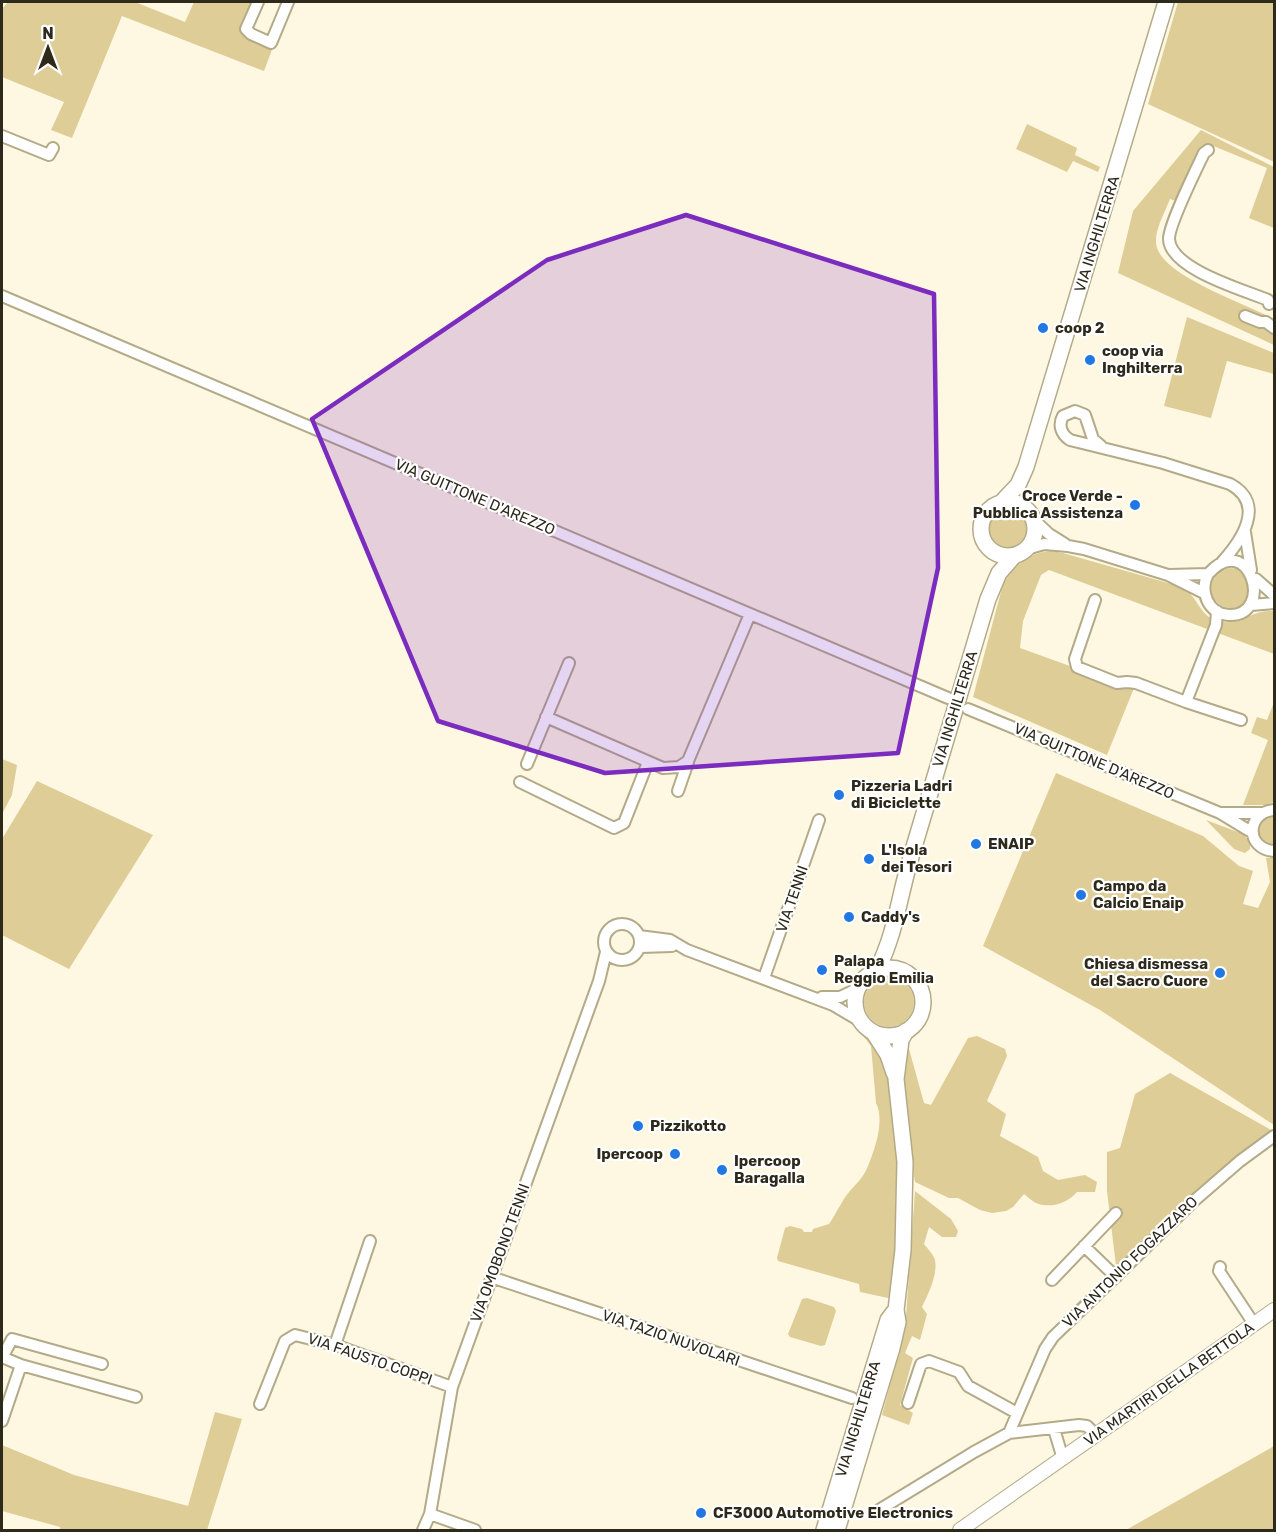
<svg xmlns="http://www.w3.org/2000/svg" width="1276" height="1532" viewBox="0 0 1276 1532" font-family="Rubik,sans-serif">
	<rect width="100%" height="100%" fill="#fef8e3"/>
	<path fill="#decd96" d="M 8,2 L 135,2 L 185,22 L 194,2 L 252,2 L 242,25 L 273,47 L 264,71 L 122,16 L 72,138 L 51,130 L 64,102 L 2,77 L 2,9 Z
		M 1178,2 L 1274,2 L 1274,162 L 1148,104 Z
		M 1027,124 L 1077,148 L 1075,155 L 1100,167 L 1098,172 L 1073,161 L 1067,172 L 1016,149 Z
		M 1201,130 L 1274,167 L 1274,228 L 1249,218 L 1267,168 L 1211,145 L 1204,153 L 1182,203 L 1170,199 C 1165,212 1155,229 1156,243 C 1158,275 1247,304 1274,319 L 1274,345 L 1118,273 L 1133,211 Z
		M 1187,317 L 1274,353 L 1274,374 L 1227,361 L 1211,418 L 1164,406 Z
		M988 528a20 20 0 1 1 40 0a20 20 0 1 1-40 0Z
		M 1050,551 L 1063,553 L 1182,587 C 1196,595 1200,613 1211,618 C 1235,631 1251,609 1274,611 L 1274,654 L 1049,570 L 1041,575 L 1023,621 L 1020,648 L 1117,683 L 1136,683 L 1107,755 L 973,697 L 1003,584 C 1014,565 1028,553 1050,551 Z
		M1211 588a20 20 0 1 1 40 0a20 20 0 1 1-40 0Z
		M 1274,702 L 1274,802 L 1266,805 L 1243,805 L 1268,740 L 1251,733 L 1257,717 L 1267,720 Z
		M 2,759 L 17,765 L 12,795 L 2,814 Z
		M 1056,773 L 1203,836 L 1239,866 L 1253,871 L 1243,904 L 1258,908 L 1270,882 L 1266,858 L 1274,857 L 1274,1125 L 1100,1010 L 983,946 Z
		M 37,781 L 153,835 L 69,969 L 2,935 L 2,839 Z
		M 1274,816 L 1274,846 L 1264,843 C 1258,836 1257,829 1262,820 Z
		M 1206,820 L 1243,834 L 1250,842 L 1250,849 L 1245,853 L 1234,849 Z
		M864 1002a25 25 0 1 1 50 0a25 25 0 1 1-50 0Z
		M 856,1027 L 876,1044 L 889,1068 L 898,1158 L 899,1214 L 891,1296 L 888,1298 L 860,1292 L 859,1284 L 778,1261 L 777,1258 L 785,1228 L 790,1226 L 802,1229 L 804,1232 L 812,1232 L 813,1229 L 829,1224 C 836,1214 841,1202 849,1192 C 856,1184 864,1177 868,1166 C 875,1149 885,1120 876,1103 L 871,1046 Z
		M 977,1036 L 1005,1049 L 1007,1056 L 987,1101 L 1006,1114 L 1000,1136 L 1038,1157 L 1043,1171 L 1058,1180 L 1085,1175 L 1097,1182 L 1095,1192 L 1077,1192 C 1068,1203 1050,1209 1036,1203 C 1032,1201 1028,1197 1024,1194 L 1013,1207 L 1006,1211 L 992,1213 L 980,1210 L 958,1198 L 949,1198 L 915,1182 C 911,1152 894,1073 909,1049 L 924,1103 L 931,1105 L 968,1038 Z
		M 1170,1073 L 1273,1131 L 1077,1313 L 1073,1307 L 1116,1266 L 1107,1191 L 1107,1152 L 1120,1148 L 1135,1094 Z
		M 915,1191 L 951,1219 L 958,1231 L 956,1237 L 942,1237 L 929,1227 L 924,1244 C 928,1249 933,1254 935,1260 C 938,1275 928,1294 922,1307 L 927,1314 L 920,1340 L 912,1336 L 905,1353 L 913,1358 L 900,1405 L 913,1413 L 909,1425 L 882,1415 L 905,1330 Z
		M 807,1298 L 834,1307 L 836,1311 L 825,1345 L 821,1346 L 790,1337 L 788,1334 L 802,1299 Z
		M 215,1412 L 242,1419 L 207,1530 L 60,1530 L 60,1527 L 2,1511 L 2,1445 L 74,1475 L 188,1506 Z
		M 1274,1446 L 1274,1530 L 1126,1530 Z"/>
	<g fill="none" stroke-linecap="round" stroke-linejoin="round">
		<g stroke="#b3aa88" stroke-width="14">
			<path id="street" d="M 258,2 L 246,29 L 251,34 L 271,43 L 288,2
				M 2,136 L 49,155 L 53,148
				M 1208,150 L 1204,153 C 1196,170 1169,224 1169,239 C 1170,269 1244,290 1268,300 L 1269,304
				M 2,296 L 948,698
				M 1245,316 L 1260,322 L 1266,322 L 1274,328
				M 1101,446 L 1093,439 L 1085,415 L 1075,411 L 1063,416 C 1058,425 1061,434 1070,440 L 1163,463 L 1230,484 C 1267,504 1241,541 1222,562
				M 1033,519 L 1049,534 L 1065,544
				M 1245,532 L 1251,570
				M 1027,549 L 1044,544 L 1068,546 L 1084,549 L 1168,575 L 1204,593
				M 1168,575 L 1208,574 C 1249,528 1276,616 1229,615 C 1208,614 1199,591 1208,574
				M 1256,579 L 1274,595
				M 1095,600 L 1075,659 L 1077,667 L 1117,683 L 1127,682 L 1136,683 L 1186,702
				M 1251,605 L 1274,603
				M 1217,611 L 1216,625 L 1186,702 L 1241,720
				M 968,709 L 1220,813 L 1253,833
				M 546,717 L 663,768 L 679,767 L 688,761 L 750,614
				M 527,764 L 569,663
				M 520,782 L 614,828 L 624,823 L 648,762
				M 678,791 L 688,762
				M 1274,810 C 1246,812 1245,849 1274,851
				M 1220,813 L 1263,813
				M604 942a18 18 0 1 1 36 0a18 18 0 1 1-36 0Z
				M 639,936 L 670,940 L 687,950 L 833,1005 L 860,1021
				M 640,947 L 672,946
				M 764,978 L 819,820
				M 822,997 L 840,997 L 857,989
				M 1084,1246 L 1116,1277
				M 1220,1267 L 1219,1271 L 1254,1324
				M 491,1277 L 852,1398
				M 1052,1280 L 1116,1213
				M 335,1345 L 370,1241
				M 2,1357 L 21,1365 L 136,1397
				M 2,1358 L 12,1339 L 102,1364
				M 908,1403 L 921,1364 L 929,1361 L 959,1372 L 968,1386 L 1017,1413
				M 260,1404 L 285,1341 L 295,1335 L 335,1345 L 452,1387
				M 2,1421 L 21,1365
				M 1054,1429 L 1063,1459
				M 1009,1433 L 1045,1349 L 1053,1337 L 1195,1200 L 1240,1161 L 1274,1136
				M 879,1510 L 974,1452 L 1009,1433 L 1079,1425 L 1087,1426 L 1096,1435
				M 430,1514 L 475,1530
				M 423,1530 L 430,1514 L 452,1387 L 599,981 L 606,952"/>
		</g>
		<g stroke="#b3aa88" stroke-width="16">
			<path id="secondary" d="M 960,1530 L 1274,1310"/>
		</g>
		<g stroke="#b3aa88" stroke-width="18">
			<path id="primary" d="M981 529a27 27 0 1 1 54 0a27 27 0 1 1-54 0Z
				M 1001,503 L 1018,485 L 1026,467 L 1166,2
				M855 1002a34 34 0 1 1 68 0a34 34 0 1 1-68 0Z
				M 877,970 C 896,933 899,896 911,857 C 936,771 962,685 988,599 L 999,573 L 1014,556
				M 874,1033 L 888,1055 L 894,1073
				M 824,1530 L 888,1320 L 894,1312
				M 837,1530 L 892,1348 L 898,1322 L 896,1310 L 903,1250 L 905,1162 L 896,1079 L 901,1040 L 906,1031"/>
		</g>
		<use href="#street" stroke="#fff" stroke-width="10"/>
		<use href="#secondary" stroke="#fff" stroke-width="14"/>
		<use href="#primary" stroke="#fff" stroke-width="15"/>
	</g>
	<path fill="#7b2cbf" fill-opacity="0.2" stroke="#7b2cbf" stroke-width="4.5" stroke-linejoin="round" d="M 686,215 L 934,294 L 938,568 L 898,753 L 605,773 L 438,721 L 312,419 L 547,260 Z"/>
	<g fill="#2278e2" stroke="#fff" stroke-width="2">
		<circle cx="1043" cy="328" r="6"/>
		<circle cx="1090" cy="360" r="6"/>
		<circle cx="1135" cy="505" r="6"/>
		<circle cx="839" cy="795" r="6"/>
		<circle cx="976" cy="844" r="6"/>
		<circle cx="869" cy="859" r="6"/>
		<circle cx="1081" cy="895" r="6"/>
		<circle cx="849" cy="917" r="6"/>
		<circle cx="822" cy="970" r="6"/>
		<circle cx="1220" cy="973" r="6"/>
		<circle cx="638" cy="1126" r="6"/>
		<circle cx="675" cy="1154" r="6"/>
		<circle cx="722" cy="1170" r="6"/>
		<circle cx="701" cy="1513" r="6"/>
	</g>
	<g text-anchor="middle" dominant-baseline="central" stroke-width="4.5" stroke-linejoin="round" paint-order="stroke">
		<g font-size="15" fill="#2d291b" stroke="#fff">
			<text transform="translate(1097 234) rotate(-73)">VIA INGHILTERRA</text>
			<text transform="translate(475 497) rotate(23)">VIA GUITTONE D'AREZZO</text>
			<text transform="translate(955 709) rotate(-73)">VIA INGHILTERRA</text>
			<text transform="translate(1094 761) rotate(23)">VIA GUITTONE D'AREZZO</text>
			<text transform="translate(792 899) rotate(-71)">VIA TENNI</text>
			<text transform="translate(500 1253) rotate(-70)">VIA OMOBONO TENNI</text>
			<text transform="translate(1130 1262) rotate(-44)">VIA ANTONIO FOGAZZARO</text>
			<text transform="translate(671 1338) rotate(19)">VIA TAZIO NUVOLARI</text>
			<text transform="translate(370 1359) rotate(19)">VIA FAUSTO COPPI</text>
			<text transform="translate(1169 1384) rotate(-35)">VIA MARTIRI DELLA BETTOLA</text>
			<text transform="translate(858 1419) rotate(-73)">VIA INGHILTERRA</text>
		</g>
		<g font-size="15" font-weight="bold" fill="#2d291b" stroke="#fff" text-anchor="start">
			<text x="1055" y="328">coop 2</text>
			<text x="1102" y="351">coop via<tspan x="1102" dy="17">Inghilterra</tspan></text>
			<text x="1123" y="496" text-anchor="end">Croce Verde -<tspan x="1123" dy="17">Pubblica Assistenza</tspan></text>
			<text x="851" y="786">Pizzeria Ladri<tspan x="851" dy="17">di Biciclette</tspan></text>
			<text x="988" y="844">ENAIP</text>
			<text x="881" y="850">L'Isola<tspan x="881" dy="17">dei Tesori</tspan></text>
			<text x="1093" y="886">Campo da<tspan x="1093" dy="17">Calcio Enaip</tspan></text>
			<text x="861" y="917">Caddy's</text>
			<text x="834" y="961">Palapa<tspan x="834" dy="17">Reggio Emilia</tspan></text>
			<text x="1208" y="964" text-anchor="end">Chiesa dismessa<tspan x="1208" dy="17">del Sacro Cuore</tspan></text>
			<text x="650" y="1126">Pizzikotto</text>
			<text x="663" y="1154" text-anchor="end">Ipercoop</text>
			<text x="734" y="1161">Ipercoop<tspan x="734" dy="17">Baragalla</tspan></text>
			<text x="713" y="1513">CF3000 Automotive Electronics</text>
		</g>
	</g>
	<rect width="1276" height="1532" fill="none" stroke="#2d291b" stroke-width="6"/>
	<g transform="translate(48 48)" stroke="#ffffff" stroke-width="4.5" paint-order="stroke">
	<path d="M0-4.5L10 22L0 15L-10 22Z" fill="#2d291b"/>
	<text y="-9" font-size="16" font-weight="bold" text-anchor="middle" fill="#2d291b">N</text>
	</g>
</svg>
